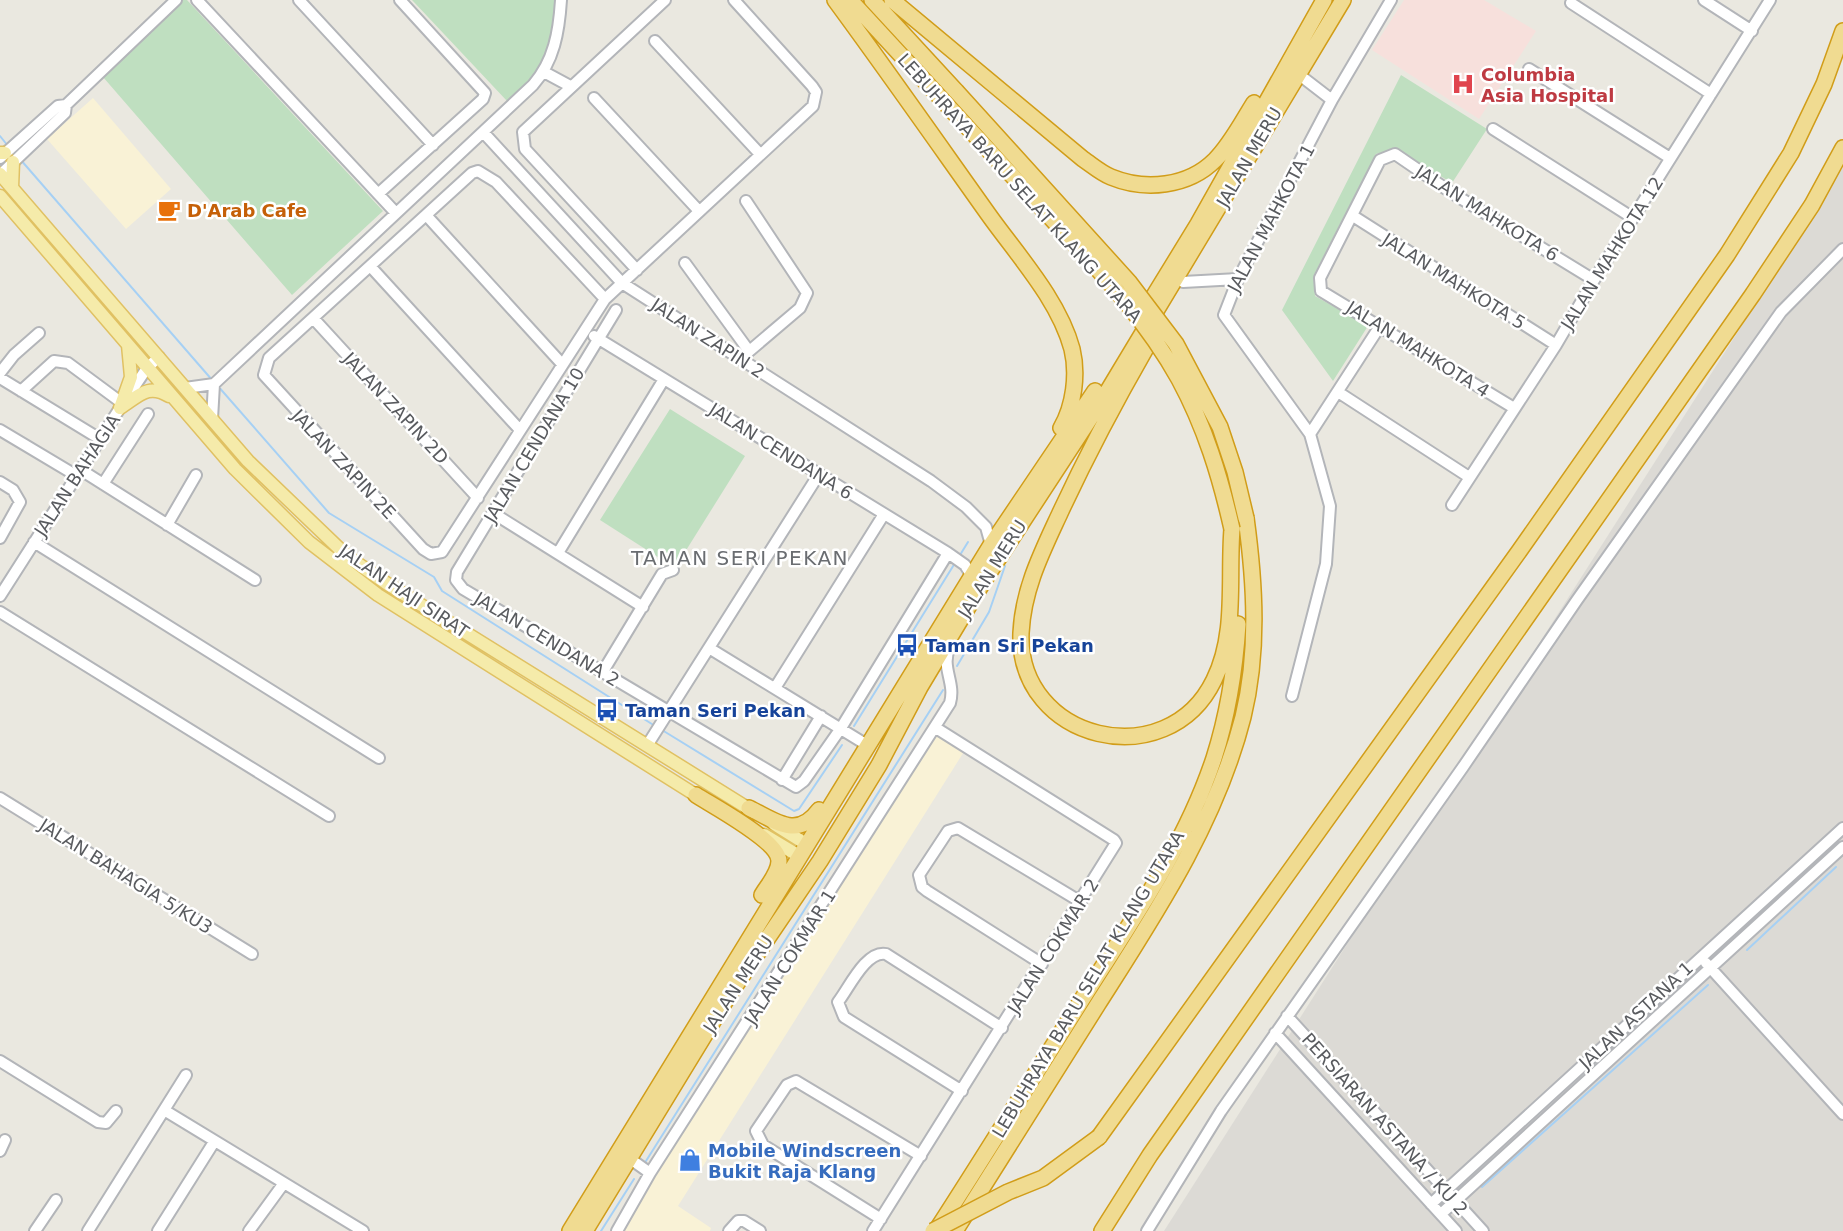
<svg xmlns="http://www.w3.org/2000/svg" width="1843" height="1231" viewBox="0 0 1843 1231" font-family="'DejaVu Sans',sans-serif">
	<rect width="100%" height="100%" fill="#eae8e0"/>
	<path fill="#f9f2d6" d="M 93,98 L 171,189 L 126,229 L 47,139 Z
		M 936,732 L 965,750 L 678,1206 L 711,1228 L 710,1231 L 620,1231 L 659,1165 Z"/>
	<path fill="#dcdad5" d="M 1843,167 L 1843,1231 L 1164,1231 Z"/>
	<path fill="#f7e0dc" d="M 1404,0 L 1484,0 L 1536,31 L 1479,119 L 1372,50 Z"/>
	<path fill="#bfdfc0" d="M 181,0 L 187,0 L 383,211 L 292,295 L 103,77 Z
		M 412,0 L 558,0 C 553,48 546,71 507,101 Z
		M 1401,75 L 1487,129 L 1452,183 L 1395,149 L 1376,154 L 1314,275 L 1315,296 L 1368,326 L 1333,381 L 1282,310 Z
		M 670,409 L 745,456 L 675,568 L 600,520 Z"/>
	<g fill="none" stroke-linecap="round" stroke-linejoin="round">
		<path stroke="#a6d0f4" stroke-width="2" d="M 0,136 L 8,146
			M 20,159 L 213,381
			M 217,385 L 329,513 L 434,577 L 442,591 L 655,726
			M 960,555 L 968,542
			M 957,666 L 989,612 L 1005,566
			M 854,726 L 955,563
			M 662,730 L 794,811 L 799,809 L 842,745
			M 1747,950 L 1836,867
			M 646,1161 L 943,690
			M 1482,1187 L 1708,985
			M 601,1231 L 634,1179"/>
		<g stroke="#b3b5b9" stroke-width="14">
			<path id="minor" d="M 197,0 L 395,212
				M 299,0 L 433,145
				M 1704,0 L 1752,31
				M 1571,3 L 1711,94
				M 655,41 L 759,153
				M 1529,69 L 1670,158
				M 544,72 L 570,86
				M 1297,73 L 1332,100
				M 594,98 L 699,211
				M 1493,129 L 1633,218
				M 483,132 L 622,283 L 931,481 L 966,507 L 986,527 L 991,545
				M 0,158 L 58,106 L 66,105 L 176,0
				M 0,175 L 65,113 L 66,105
				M 378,194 L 483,99 L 485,93 L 400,0
				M 426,215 L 562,364
				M 1353,216 L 1556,345
				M 685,263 L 749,351
				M 370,266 L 520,430
				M 637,270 L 525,149 L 523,132 L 665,0
				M 1183,282 L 1238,279
				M 605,299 L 496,182 L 478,171 L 472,173 L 269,358 L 264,375 L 423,549 L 431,554 L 442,552 L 605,299 L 813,106 L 816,92 L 812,86 L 734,0
				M 616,310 L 457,572 L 456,580 L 463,589 L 796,787 L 804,781 L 841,728 L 948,553
				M 313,318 L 478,498
				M 594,336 L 948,553 L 965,565 L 972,576
				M 740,359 L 800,308 L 807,293 L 746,201
				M 0,373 L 14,355 L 39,333
				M 0,378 L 100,439
				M 185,388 L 214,384 L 533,85 C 554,61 559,32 561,0
				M 21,391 L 54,361 L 68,363 L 122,403
				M 1338,392 L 1469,477
				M 1514,408 L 1321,291 L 1320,278 L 1380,160 L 1395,154 L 1452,193 L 1594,280
				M 212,419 L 214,384
				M 0,430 L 77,476
				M 1310,434 L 1380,326
				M 81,470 L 255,580
				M 0,482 L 13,490 L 20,502 L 0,538
				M 103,484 L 148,414
				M 1452,505 L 1556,345 L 1594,280 L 1770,0
				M 493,513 L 643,607
				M 167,525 L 196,475
				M 34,542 L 379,758
				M 558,553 L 664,379
				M 0,596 L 120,408 L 147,368 L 159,357
				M 0,612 L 329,816
				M 709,648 L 867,745
				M 602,673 L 662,574 L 673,570
				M 775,688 L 884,514
				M 1292,696 L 1326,564 L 1330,506 L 1310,434 L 1224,315 L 1238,279 L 1332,100 L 1391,0
				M 648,744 L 819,474
				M 782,780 L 821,716
				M 0,798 L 252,954
				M 1706,963 L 1843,1114
				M 1042,964 L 927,891 L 922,887 L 919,875 L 948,831 L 958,828 L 1081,902
				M 1287,1016 L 1483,1231
				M 1275,1033 L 1456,1231
				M 0,1061 L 98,1122 L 106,1123 L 116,1111
				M 962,1091 L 844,1017 L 838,1002 C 849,988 866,950 886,954 L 1002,1028
				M 164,1110 L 363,1231
				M 0,1151 L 5,1140
				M 629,1158 L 650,1173
				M 1431,1204 L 1843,828
				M 1441,1214 L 1843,847
				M 881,1219 L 763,1145 L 756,1131 L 787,1085 L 796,1081 L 921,1156
				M 35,1231 L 56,1200
				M 88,1231 L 186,1075
				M 158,1231 L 214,1142
				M 249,1231 L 284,1183
				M 617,1231 L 650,1173 L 950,703 C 956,682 940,667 950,647
				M 729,1231 L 738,1221 L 744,1221 L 760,1231
				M 873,1231 L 1116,843 L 1114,840 L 936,728
				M 1147,1231 L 1221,1111 L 1463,767 L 1577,600 L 1781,312 L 1843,249"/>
		</g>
		<g stroke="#e0c163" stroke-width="15">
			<path id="major" d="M 0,153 L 5,153
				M 0,174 L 248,461 L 348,557 L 389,585 L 754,812
				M 12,188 L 13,162
				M 0,196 L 235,469 L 309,542 L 378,595 L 702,799
				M 120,408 L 131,377 L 128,345
				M 120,408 C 139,396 148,383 169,396
				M 774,824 L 806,844
				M 764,835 L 799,856"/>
		</g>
		<g stroke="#d19d19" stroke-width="18">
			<path id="highway" d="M 835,0 C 888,72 939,145 991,218 C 1020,258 1059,301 1072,349 C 1078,374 1074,406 1061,428
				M 850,0 L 947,105
				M 872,0 L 956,91
				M 892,0 L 1083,159 C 1092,165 1101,173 1111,177 C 1145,191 1188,187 1215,160 C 1231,144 1242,122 1254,103
				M 1141,317 L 1198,224 L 1324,0
				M 1146,348 C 1115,402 1086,457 1060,513 C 1042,552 1023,589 1021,633 C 1017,741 1167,777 1214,680 C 1237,634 1228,579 1232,529
				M 696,795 C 713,806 779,841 779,861 C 779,873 768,885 762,895
				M 749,808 C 776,821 797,840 819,810
				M 1099,1137 L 1520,550 L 1727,255 L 1791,153 L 1824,84 L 1843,31
				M 570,1231 L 991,545 L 1095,391
				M 585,1231 L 729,995 L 820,861 L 879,765 L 920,687 L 983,582 L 1106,394 L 1343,0
				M 936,1231 C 985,1155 1033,1078 1081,1001 C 1130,923 1185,846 1214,758 C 1228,714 1235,670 1238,624
				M 955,1231 C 1003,1155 1050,1080 1098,1004 C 1156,913 1216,823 1243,717 C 1259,652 1255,584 1246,518
				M 1102,1231 L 1150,1155 L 1753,294 L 1812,205 L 1843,148"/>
		</g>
		<use href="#minor" stroke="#fff" stroke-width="10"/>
		<use href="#major" stroke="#f5ebaa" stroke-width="12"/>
		<use href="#highway" stroke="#f0db91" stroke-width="15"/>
		<g stroke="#d19d19" stroke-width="18" stroke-linecap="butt">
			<path id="highway-bridge" d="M 956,91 L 1129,282 L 1176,344 L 1220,427 L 1235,472 L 1246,518
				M 947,105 C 985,146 1023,187 1061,229 C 1104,275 1148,323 1179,379 C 1205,427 1220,476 1232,529
				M 933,1231 L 1008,1192 L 1043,1178 L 1099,1137"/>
		</g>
		<use href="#highway-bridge" stroke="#f0db91" stroke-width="15"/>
	</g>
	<defs>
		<g id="hospital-bare" transform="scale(1.8)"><path d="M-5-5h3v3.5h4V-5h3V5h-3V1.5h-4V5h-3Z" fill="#e0444e" stroke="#fff" stroke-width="2.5" paint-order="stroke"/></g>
		<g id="cafe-bare" transform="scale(1.8)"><path d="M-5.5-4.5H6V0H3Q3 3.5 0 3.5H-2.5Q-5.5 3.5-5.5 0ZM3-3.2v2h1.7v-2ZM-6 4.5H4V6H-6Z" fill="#e8710a" stroke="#fff" stroke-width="2.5" paint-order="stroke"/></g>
		<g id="bus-bare" transform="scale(1.8)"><path d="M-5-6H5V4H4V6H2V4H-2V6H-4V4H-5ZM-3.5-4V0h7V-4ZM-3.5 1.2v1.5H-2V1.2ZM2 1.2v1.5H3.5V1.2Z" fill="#1a4fb4" stroke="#fff" stroke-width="2.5" paint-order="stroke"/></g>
		<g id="shop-bare" transform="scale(1.8)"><path d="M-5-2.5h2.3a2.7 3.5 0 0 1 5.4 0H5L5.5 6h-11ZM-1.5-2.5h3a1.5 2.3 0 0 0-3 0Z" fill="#3f7fe0" stroke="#fff" stroke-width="2.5" paint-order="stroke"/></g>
	</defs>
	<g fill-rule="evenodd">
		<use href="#hospital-bare" x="1463" y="84"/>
		<use href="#cafe-bare" x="169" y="210"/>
		<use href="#bus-bare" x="907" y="645"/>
		<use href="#bus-bare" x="607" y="710"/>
		<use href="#shop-bare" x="690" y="1160"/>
	</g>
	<g text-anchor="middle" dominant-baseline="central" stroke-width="5" stroke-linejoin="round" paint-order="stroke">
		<g font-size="18" font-weight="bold" fill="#be3a42" stroke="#fff" text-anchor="start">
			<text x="1481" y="74">Columbia<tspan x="1481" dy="21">Asia Hospital</tspan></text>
		</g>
		<g font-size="18" fill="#595b5f" stroke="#fff">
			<text transform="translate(1249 157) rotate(-60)">JALAN MERU</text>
			<text transform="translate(1020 188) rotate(48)">LEBUHRAYA BARU SELAT KLANG UTARA</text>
			<text transform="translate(1487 213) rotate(32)">JALAN MAHKOTA 6</text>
			<text transform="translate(1271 218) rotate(-62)">JALAN MAHKOTA 1</text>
			<text transform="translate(1612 253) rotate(-58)">JALAN MAHKOTA 12</text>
			<text transform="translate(1454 281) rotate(32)">JALAN MAHKOTA 5</text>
			<text transform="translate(708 338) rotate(33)">JALAN ZAPIN 2</text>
			<text transform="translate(1418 349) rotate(32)">JALAN MAHKOTA 4</text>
			<text transform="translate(396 408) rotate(47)">JALAN ZAPIN 2D</text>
			<text transform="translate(534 445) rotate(-59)">JALAN CENDANA 10</text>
			<text transform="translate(781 451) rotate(32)">JALAN CENDANA 6</text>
			<text transform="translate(344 464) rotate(47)">JALAN ZAPIN 2E</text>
			<text transform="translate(77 475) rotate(-57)">JALAN BAHAGIA</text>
			<text transform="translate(992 569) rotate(-58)">JALAN MERU</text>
			<text transform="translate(404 591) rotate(34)">JALAN HAJI SIRAT</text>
			<text transform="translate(547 639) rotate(31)">JALAN CENDANA 2</text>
			<text transform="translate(126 876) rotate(32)">JALAN BAHAGIA 5/KU3</text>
			<text transform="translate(1053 946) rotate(-58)">JALAN COKMAR 2</text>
			<text transform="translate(790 957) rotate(-58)">JALAN COKMAR 1</text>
			<text transform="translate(738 984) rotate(-57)">JALAN MERU</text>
			<text transform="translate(1088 984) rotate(-59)">LEBUHRAYA BARU SELAT KLANG UTARA</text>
			<text transform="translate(1636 1015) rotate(-43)">JALAN ASTANA 1</text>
			<text transform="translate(1385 1124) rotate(48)">PERSIARAN ASTANA / KU 2</text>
		</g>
		<g font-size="18" font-weight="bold" fill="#c56008" stroke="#fff" text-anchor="start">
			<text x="187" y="210">D'Arab Cafe</text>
		</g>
		<g font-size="18" font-weight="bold" fill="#164399" stroke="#fff" text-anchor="start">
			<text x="925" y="645">Taman Sri Pekan</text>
			<text x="625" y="710">Taman Seri Pekan</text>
		</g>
		<g font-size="18" font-weight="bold" fill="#366cbe" stroke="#fff" text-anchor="start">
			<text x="708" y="1150">Mobile Windscreen<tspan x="708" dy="21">Bukit Raja Klang</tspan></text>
		</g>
		<g font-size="20" letter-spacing="1.5" fill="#6a6d71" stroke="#fff">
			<text x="740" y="558">TAMAN SERI PEKAN</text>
		</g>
	</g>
</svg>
